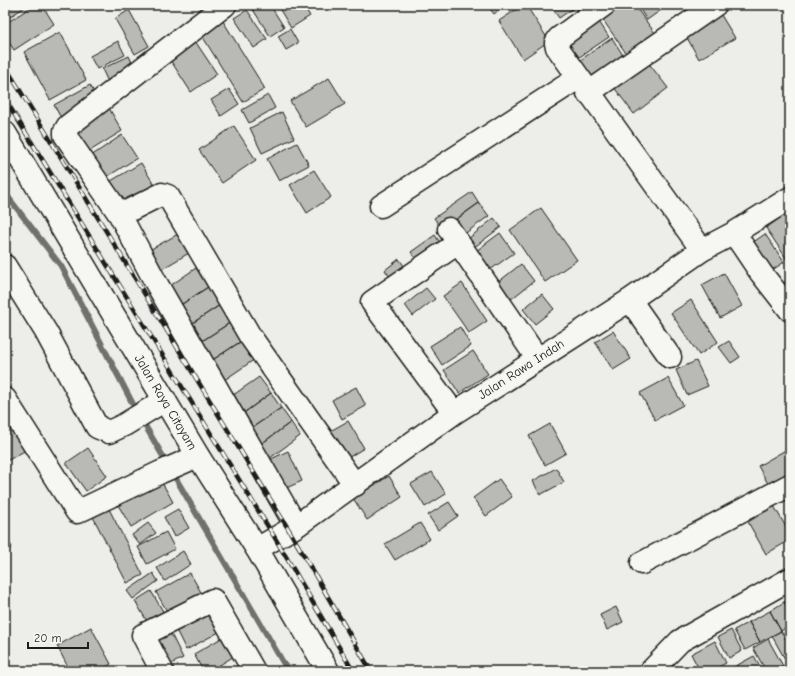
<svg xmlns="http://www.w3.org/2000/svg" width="795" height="676" viewBox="0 0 795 676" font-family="'Comic Neue',sans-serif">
	<rect width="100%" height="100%" fill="#edede9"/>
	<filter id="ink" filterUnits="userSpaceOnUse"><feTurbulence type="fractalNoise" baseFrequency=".025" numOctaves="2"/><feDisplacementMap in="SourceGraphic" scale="8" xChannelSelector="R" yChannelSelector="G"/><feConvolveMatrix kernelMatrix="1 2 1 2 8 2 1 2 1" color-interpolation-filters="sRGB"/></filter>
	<g filter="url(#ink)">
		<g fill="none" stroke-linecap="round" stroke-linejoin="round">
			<path stroke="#6f6f6d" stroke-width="6" d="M 5,193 L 61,266 L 136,410 L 288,671"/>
		</g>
		<path fill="#b9b9b6" stroke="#1c1c1c" d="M 5,5 L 28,5 L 5,20 Z
			M 34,5 L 42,5 L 54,24 L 14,50 L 5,36 L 5,24 Z
			M 250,5 L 270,5 L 284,27 L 270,36 Z
			M 277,5 L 303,5 L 310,16 L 291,28 Z
			M 487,5 L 505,5 L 494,14 Z
			M 523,5 L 526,5 L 549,41 L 523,59 L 499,21 Z
			M 550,5 L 578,5 L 559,18 Z
			M 623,5 L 634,5 L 655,33 L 626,53 L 603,20 Z
			M 637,5 L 668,5 L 647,20 Z
			M 129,10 L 149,46 L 135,54 L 115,19 Z
			M 247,10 L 267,39 L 254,48 L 234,18 Z
			M 721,15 L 735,38 L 699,59 L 686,36 Z
			M 598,20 L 609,37 L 578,58 L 567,42 Z
			M 223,21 L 265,89 L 243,102 L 201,34 Z
			M 290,29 L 298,43 L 286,50 L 278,36 Z
			M 60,32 L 86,80 L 50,100 L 24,52 Z
			M 193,38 L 217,74 L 191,92 L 167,55 Z
			M 612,38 L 628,63 L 596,85 L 579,61 Z
			M 118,41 L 125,55 L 97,69 L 90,56 Z
			M 129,56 L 136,71 L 109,84 L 102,69 Z
			M 647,61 L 668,88 L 634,114 L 613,86 Z
			M 329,78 L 345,104 L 306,127 L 290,101 Z
			M 90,85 L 98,100 L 62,120 L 54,105 Z
			M 229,89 L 239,104 L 221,116 L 211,100 Z
			M 268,95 L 275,108 L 249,123 L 242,110 Z
			M 109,108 L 122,131 L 85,154 L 71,131 Z
			M 282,112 L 294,138 L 262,153 L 250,128 Z
			M 234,126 L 256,160 L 222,183 L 199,150 Z
			M 122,135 L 137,158 L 105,178 L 91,156 Z
			M 297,143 L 309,165 L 279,181 L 267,159 Z
			M 141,163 L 155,186 L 120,207 L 106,184 Z
			M 314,170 L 331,197 L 307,213 L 290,185 Z
			M 472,192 L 479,203 L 442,229 L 434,218 Z
			M 479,203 L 489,216 L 463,235 L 453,222 Z
			M 541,208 L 577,260 L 545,282 L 510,230 Z
			M 790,211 L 790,264 L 766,228 Z
			M 494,218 L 501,227 L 469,251 L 463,243 Z
			M 500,233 L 514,253 L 490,270 L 476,251 Z
			M 178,234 L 189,253 L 155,273 L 144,253 Z
			M 765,234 L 784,262 L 771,271 L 752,243 Z
			M 435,235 L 445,250 L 421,267 L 411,252 Z
			M 399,259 L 410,274 L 395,284 L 385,270 Z
			M 521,264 L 534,281 L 510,300 L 497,283 Z
			M 196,268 L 208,287 L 176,308 L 164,290 Z
			M 724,273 L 742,306 L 720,318 L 702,285 Z
			M 790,278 L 790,300 L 776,288 Z
			M 462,283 L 487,321 L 469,333 L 443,296 Z
			M 208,287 L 220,305 L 188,326 L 176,308 Z
			M 426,288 L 435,299 L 413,316 L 405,305 Z
			M 542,294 L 554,309 L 535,324 L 523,309 Z
			M 691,300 L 718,342 L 699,355 L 671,313 Z
			M 220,305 L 231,322 L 199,343 L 188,326 Z
			M 231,322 L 243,340 L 211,361 L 199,343 Z
			M 460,327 L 471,346 L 442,365 L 430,346 Z
			M 613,331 L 631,359 L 613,370 L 595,342 Z
			M 243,340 L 255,359 L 223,381 L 211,361 Z
			M 729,341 L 740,357 L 731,363 L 719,347 Z
			M 473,351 L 488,374 L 459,393 L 444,370 Z
			M 696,361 L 708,386 L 687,395 L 676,370 Z
			M 259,377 L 271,393 L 241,415 L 229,398 Z
			M 668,378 L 683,405 L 655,420 L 640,393 Z
			M 356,387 L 366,406 L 342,419 L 332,400 Z
			M 271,393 L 281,408 L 250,429 L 241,415 Z
			M 281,408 L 291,422 L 261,444 L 250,429 Z
			M 348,421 L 364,448 L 341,462 L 325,434 Z
			M 291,422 L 300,436 L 270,458 L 261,444 Z
			M 550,424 L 566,453 L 545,465 L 529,436 Z
			M 13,427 L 26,450 L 5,462 L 5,431 Z
			M 88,448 L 107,476 L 86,491 L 66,463 Z
			M 789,448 L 790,478 L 771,489 L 758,466 Z
			M 288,451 L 302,481 L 282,490 L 269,460 Z
			M 556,468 L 564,482 L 540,495 L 533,481 Z
			M 432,472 L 446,494 L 425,507 L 411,484 Z
			M 389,476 L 402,497 L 367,520 L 353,498 Z
			M 160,479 L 173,502 L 131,527 L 118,505 Z
			M 499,479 L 512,497 L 486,516 L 473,498 Z
			M 449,502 L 458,516 L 438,530 L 428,515 Z
			M 774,506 L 790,534 L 790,540 L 766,554 L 748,522 Z
			M 108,507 L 143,575 L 127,583 L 92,515 Z
			M 178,509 L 189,528 L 174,537 L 164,517 Z
			M 148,523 L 156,533 L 140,545 L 132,535 Z
			M 420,523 L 430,539 L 395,560 L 385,544 Z
			M 166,532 L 175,549 L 147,564 L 138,547 Z
			M 5,536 L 12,547 L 5,552 Z
			M 183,551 L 191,564 L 165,581 L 157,568 Z
			M 153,573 L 158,581 L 133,599 L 127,591 Z
			M 190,573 L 202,594 L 168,613 L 156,592 Z
			M 151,591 L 167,618 L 151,628 L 135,601 Z
			M 790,599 L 790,612 L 784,602 Z
			M 784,602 L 790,612 L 790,625 L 781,631 L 770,611 Z
			M 206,607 L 219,632 L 186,650 L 173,624 Z
			M 616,607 L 623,622 L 607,630 L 600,615 Z
			M 770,611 L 781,631 L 760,642 L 749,622 Z
			M 749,622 L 760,642 L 745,650 L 734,630 Z
			M 91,627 L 111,664 L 99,671 L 70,671 L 57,646 Z
			M 168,628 L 183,658 L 165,667 L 150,637 Z
			M 790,629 L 790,644 L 784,633 Z
			M 731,630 L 742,651 L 729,658 L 718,637 Z
			M 781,631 L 790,647 L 790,668 L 772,636 Z
			M 225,636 L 236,655 L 210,671 L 203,671 L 194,654 Z
			M 768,639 L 783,666 L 775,671 L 766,671 L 753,648 Z
			M 715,641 L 726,663 L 711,671 L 700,671 L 691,654 Z
			M 754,656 L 763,671 L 736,671 L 734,667 Z"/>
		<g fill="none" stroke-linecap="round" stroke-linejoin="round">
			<g stroke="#1c1c1c" stroke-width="25">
				<path id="minor" d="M 225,5 L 68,126 L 65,131 L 65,135 L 120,215 L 155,281 L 296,526
					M 604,5 L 559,38 L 556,43 L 557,47 L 702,250
					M 588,93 L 715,5
					M 381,206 L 578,78
					M 120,215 L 162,194 L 168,196 L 250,336 L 355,485
					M 449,229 L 537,358
					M 734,233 L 761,273 L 790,310
					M 5,266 L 46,332 L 97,427 L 109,432 L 124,425 L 165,400
					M 630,300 L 670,357
					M 5,399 L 77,512 L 161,472 L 198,456
					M 454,413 L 372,302 L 458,243
					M 257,549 L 296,526 L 454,413 L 630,300 L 702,250 L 734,233 L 790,198
					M 642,563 L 790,485
					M 162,671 L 143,635 L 213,600 L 254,671
					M 651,671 L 680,641 L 790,579"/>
			</g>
			<g stroke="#1c1c1c" stroke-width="25">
				<path id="major" d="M 5,133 L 198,456 L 257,549 L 328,671"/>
			</g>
			<use href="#minor" stroke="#f6f6f2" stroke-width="22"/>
			<use href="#major" stroke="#f6f6f2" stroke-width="22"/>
			<g stroke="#1c1c1c" stroke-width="4.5">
				<path id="rail" d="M 5,66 L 289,530 L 371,671
					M 5,99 L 275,538 L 353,671"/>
			</g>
			<use href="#rail" stroke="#f6f6f2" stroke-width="3" stroke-dasharray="9" stroke-linecap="butt"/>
		</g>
	</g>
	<g text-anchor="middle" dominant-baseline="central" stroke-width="3" stroke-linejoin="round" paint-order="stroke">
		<g font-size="13" fill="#1c1c1c" stroke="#f6f6f2">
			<text transform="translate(521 369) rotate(-33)">Jalan Rawa Indah</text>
			<text transform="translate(166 402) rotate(59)">Jalan Raya Citayam</text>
		</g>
	</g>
	<rect width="795" height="676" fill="none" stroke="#f6f6f2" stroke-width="20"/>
	<rect x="10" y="10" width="775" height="656" fill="none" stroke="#1c1c1c" stroke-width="1.5" filter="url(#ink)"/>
	<path d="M28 642v6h60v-6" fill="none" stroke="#1c1c1c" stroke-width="2"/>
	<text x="34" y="642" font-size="12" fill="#1c1c1c" stroke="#f6f6f2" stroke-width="3" paint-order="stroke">20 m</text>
</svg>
